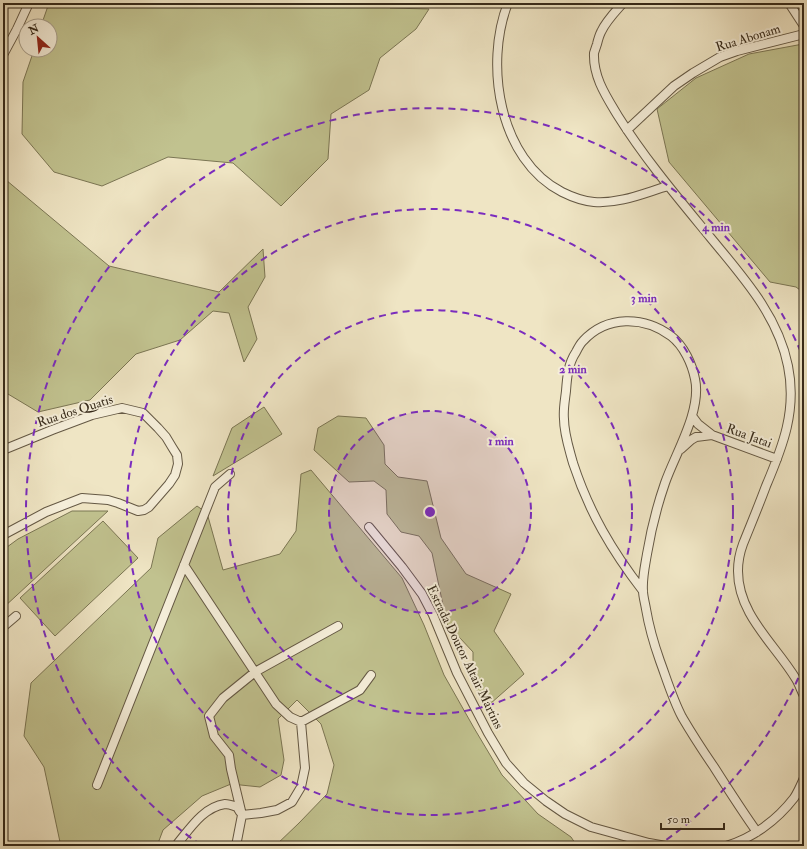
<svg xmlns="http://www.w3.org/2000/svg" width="807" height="849" viewBox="0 0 807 849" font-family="'IM FELL Double Pica',serif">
	<rect width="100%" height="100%" fill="#efe5c4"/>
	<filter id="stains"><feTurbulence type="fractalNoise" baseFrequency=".005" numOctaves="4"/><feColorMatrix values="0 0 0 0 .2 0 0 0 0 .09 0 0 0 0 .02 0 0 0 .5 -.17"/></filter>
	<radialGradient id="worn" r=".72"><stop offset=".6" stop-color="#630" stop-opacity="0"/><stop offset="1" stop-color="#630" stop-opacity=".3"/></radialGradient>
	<path fill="#c1c28f" stroke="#7b7654" d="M 49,3 L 389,3 L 390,8 L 429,9 L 416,29 L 380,58 L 369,90 L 331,114 L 328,159 L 281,206 L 233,163 L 168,157 L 102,186 L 54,172 L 22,134 L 23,82 L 34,50 L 50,50 L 50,26 L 41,26 Z
		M 803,44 L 804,46 L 804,293 L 796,287 L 770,282 L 669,162 L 657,109 L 696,78 L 749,54 Z
		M 3,172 L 6,180 L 109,266 L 219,292 L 263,249 L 265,277 L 248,307 L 257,339 L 244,362 L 229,313 L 213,311 L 180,340 L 136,354 L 90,400 L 38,412 L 3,391 Z
		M 264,407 L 282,434 L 213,476 L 232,428 Z
		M 338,416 L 366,418 L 384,445 L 385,464 L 398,477 L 427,481 L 441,538 L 466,574 L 511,594 L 494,631 L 524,674 L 490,704 L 473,686 L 473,652 L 447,624 L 432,553 L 419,536 L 401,532 L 387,514 L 386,490 L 374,481 L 349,482 L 314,450 L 318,428 Z
		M 311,470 L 402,578 L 424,625 L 444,675 L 474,728 L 502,775 L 538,814 L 571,837 L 577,846 L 275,846 L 299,823 L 327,794 L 334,765 L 321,724 L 297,700 L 278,719 L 284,760 L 281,775 L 260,787 L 231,784 L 202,796 L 163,830 L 157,846 L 50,846 L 60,842 L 44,767 L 24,736 L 31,683 L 151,568 L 158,538 L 197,506 L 207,513 L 223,570 L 280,554 L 296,531 L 301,474 Z
		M 72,511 L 108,511 L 3,608 L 3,550 L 18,539 Z
		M 103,521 L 138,558 L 55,636 L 20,598 Z"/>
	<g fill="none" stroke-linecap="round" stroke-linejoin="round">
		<g stroke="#645844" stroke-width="10">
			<path id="minor" d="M 508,3 C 484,64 499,160 562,192 C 572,197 583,201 594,202 C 620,204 644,193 668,186
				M 623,3 C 615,12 606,21 601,32 C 599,36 598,40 597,44 C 596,47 595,50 594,53 C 593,77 606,96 618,116 C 645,159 678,198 710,237 C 742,276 778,315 788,366 C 797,410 783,446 766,486 C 759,505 751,524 743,544 C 740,552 738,561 738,571 C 738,615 775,644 796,679 C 799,684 801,690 804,696
				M 789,3 L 804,26
				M 3,55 L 17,29 L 29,3
				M 627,130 L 674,86 L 693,73 L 720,57 L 737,51 L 804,34
				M 692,416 L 698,424 L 712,435
				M 681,449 L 691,440 L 696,437 L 712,435 L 777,459
				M 3,450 L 52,430 L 92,415 L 122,408 L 143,413 L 158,428 L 166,437 L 172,447 L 177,455 L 178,464 L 175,475 L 169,484 L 149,507 L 144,510 L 138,511 L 118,503 L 108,500 L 82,498 L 46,512 L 3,535
				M 369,527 L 402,567 L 422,594 L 433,615 L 457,673 L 488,733 L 506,763 L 524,783 L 546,801 L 565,814 L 591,827 L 649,843 L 666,846
				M 184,565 L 276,704 L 290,717 L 301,722 L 360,690 L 371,675
				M 643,591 C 612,551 589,512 573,463 C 569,448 564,434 564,419 C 563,410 565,400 566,391 C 567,377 568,364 576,352 C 578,348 580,344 583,341 C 607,315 644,316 671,336 C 684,346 692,364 695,379 C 702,411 675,454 665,483 C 657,506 651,530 647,554 C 645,566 642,579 643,591 C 643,596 645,603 646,609 C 649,627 654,644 660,661 C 667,680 673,700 682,717 C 692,734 703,751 714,767 C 728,789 742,811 757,832
				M 3,627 L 16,616
				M 97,785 L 215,487 L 230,474
				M 242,815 L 261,813 L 277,810 L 292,802 L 301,787 L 305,768 L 301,722
				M 177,846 L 178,843 C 191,827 204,807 225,804 C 229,804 234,806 237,807 L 240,812
				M 236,846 L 242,815 L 231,769 L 229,755 L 214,736 L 209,716 L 223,698 L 255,672 L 338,626
				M 726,846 C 753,838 777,820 794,798 C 798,792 801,785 804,778"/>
		</g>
		<use href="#minor" stroke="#f5eed9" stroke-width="8"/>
	</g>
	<circle cx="430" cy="512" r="101" fill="#7b2cbf" fill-opacity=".12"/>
	<g fill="none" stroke="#7b2cbf" stroke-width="2" stroke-dasharray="7 5">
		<circle cx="430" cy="512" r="101"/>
		<circle cx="430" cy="512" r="202"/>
		<circle cx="430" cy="512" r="303"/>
		<path d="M803 667A404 404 0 0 1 659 845M201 845A404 404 0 1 1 803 357"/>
	</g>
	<g text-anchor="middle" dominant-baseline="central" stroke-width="4" stroke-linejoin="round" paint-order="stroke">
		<g font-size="13" fill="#352919" stroke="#f5eed9">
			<text transform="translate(748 38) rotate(-17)">Rua Abonam</text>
			<text transform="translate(75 411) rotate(-18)">Rua dos Quatis</text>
			<text transform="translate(749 436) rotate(20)">Rua Jatai</text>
			<text transform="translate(465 657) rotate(64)">Estrada Doutor Altair Martins</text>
		</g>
	</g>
	<circle cx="430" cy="512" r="6" fill="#7b2cbf" stroke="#f5eed9" stroke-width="2"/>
	<g font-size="12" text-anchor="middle" font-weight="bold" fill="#7b2cbf" stroke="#f5eed9" stroke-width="4" stroke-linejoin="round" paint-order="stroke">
		<text x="716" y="231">4 min</text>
		<text x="644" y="302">3 min</text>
		<text x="573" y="373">2 min</text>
		<text x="501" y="445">1 min</text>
	</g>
	<rect width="807" height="849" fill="none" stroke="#efe5c4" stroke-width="16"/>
	<rect x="4" y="4" width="799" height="841" fill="none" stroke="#352919" stroke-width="2"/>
	<rect x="8" y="8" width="791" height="833" fill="none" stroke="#352919"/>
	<g transform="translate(38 38) rotate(333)"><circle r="19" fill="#f5eed9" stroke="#a89f8c"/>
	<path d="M0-3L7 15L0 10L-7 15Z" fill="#8f2418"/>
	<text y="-6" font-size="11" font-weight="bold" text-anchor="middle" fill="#352919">N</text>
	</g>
	<path d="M661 823v6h63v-6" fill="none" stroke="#352919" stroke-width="2"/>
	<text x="667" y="823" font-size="12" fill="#352919" stroke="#f5eed9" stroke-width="3" paint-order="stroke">50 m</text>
	<rect width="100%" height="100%" filter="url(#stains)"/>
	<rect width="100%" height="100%" fill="url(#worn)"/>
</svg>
